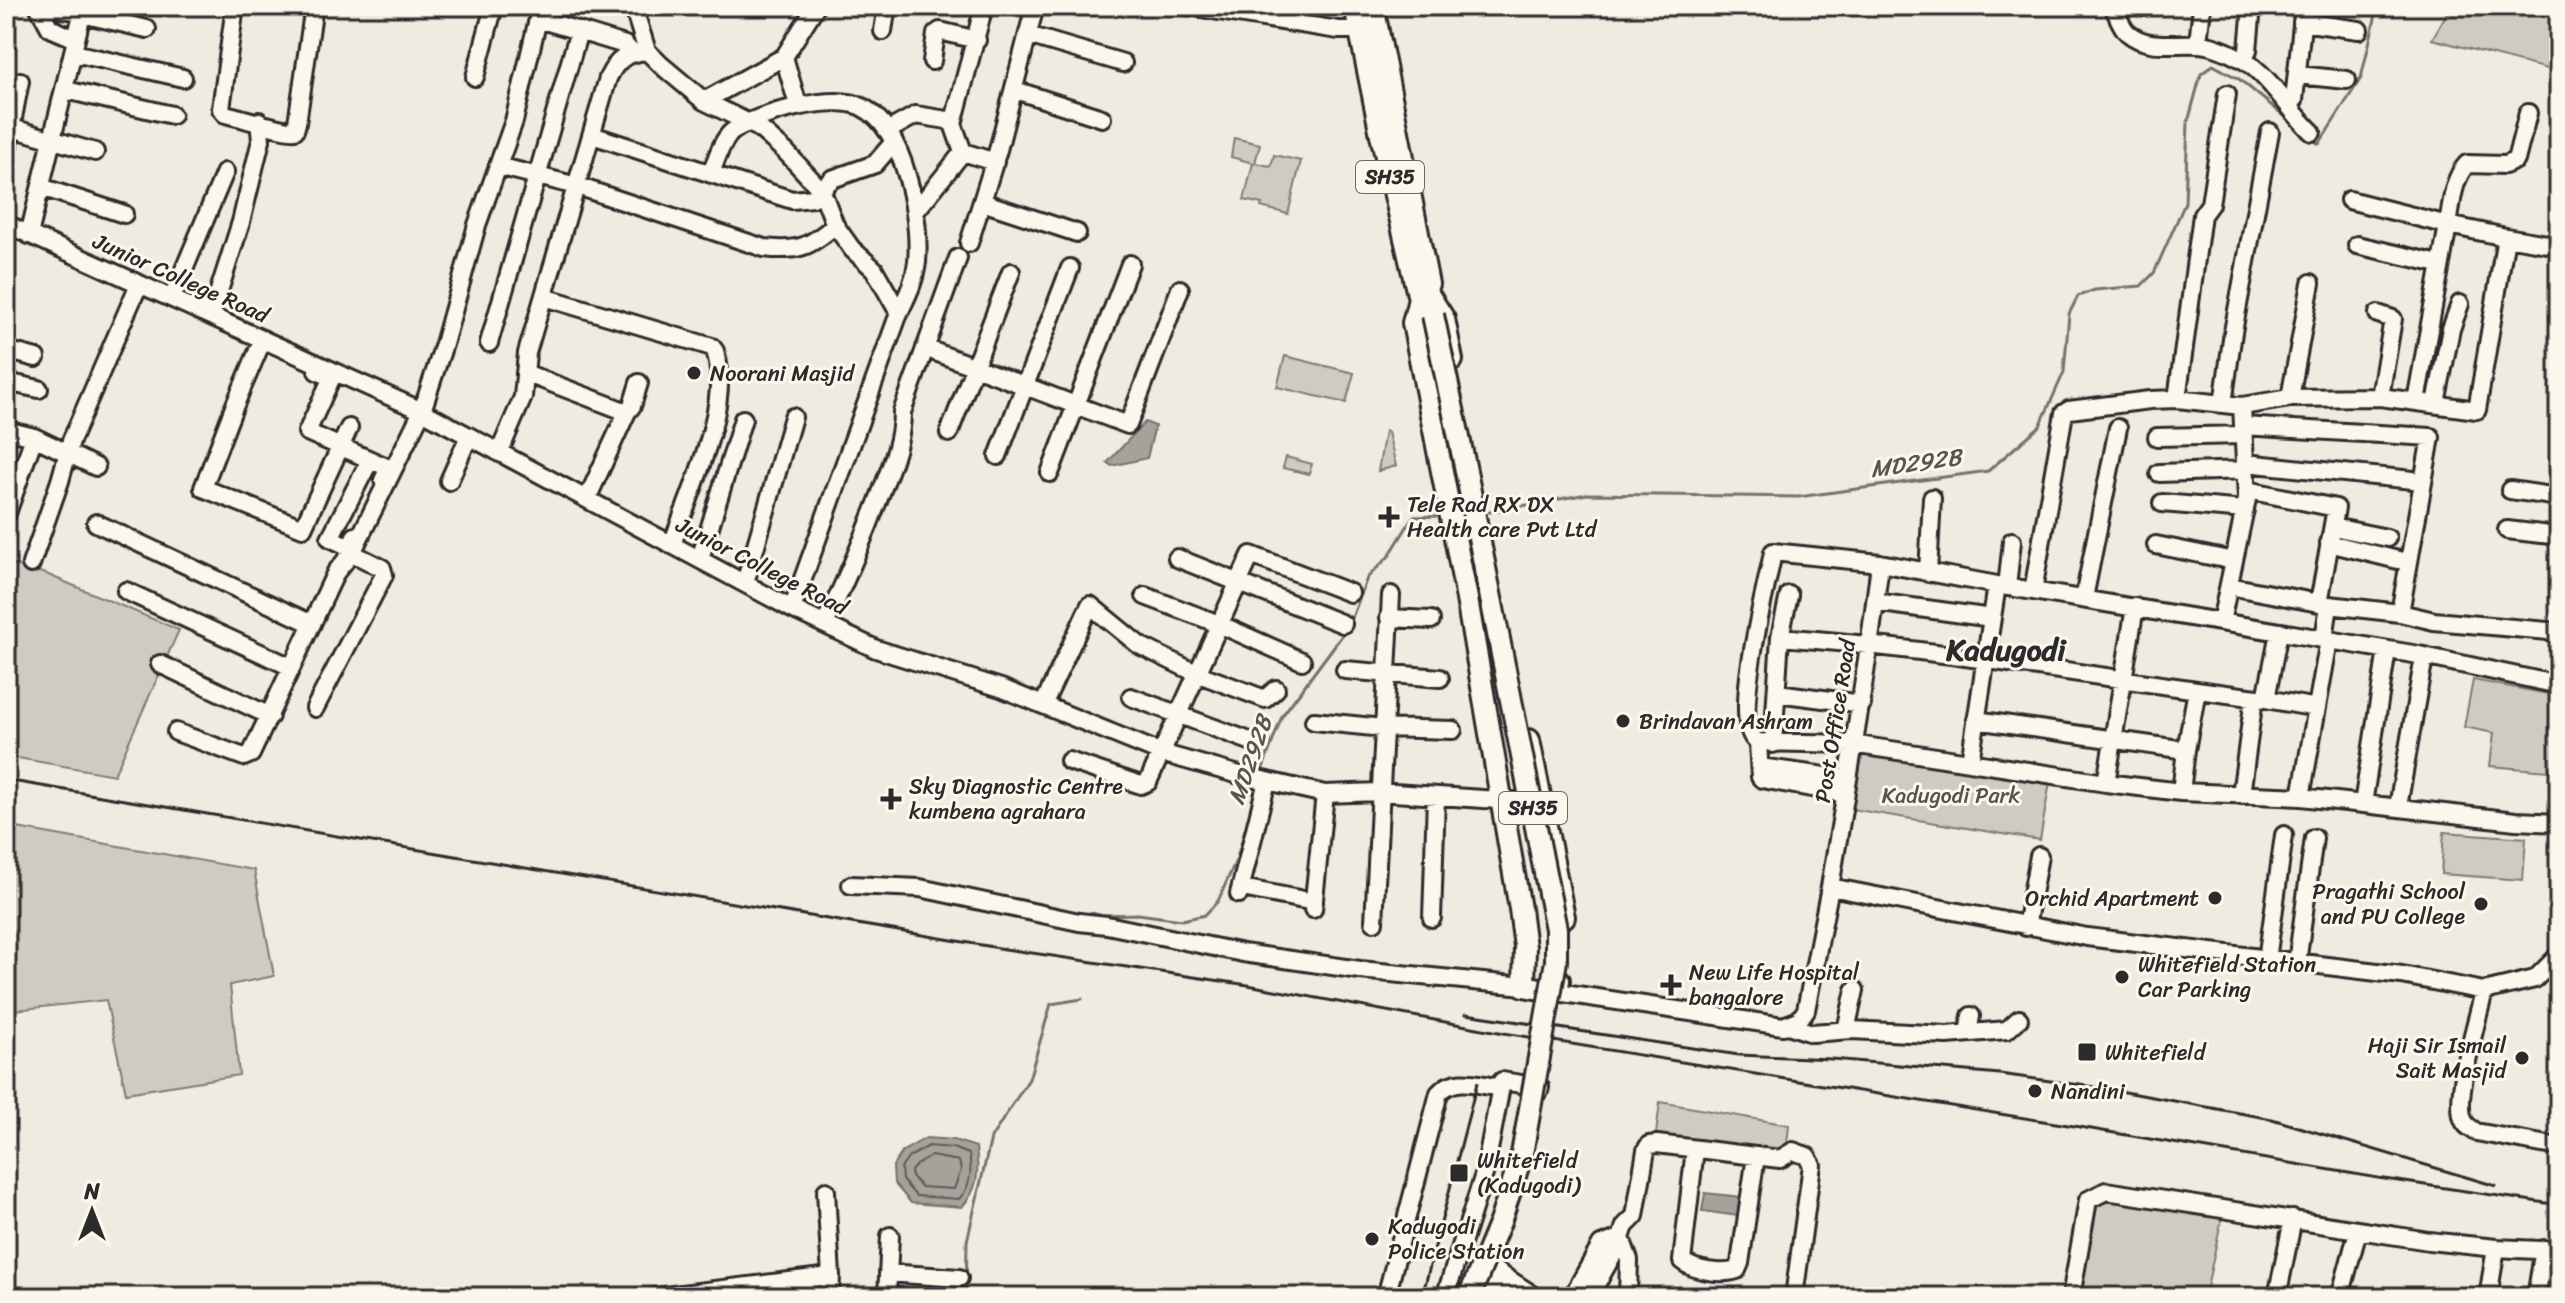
<svg xmlns="http://www.w3.org/2000/svg" width="2565" height="1303" viewBox="0 0 2565 1303" font-family="Sriracha,sans-serif">
	<rect width="100%" height="100%" fill="#eeebe0"/>
	<filter id="ink" filterUnits="userSpaceOnUse"><feTurbulence type="fractalNoise" baseFrequency=".0125" numOctaves="2"/><feDisplacementMap in="SourceGraphic" scale="16" xChannelSelector="R" yChannelSelector="G"/><feConvolveMatrix kernelMatrix="1 2 1 2 8 2 1 2 1" color-interpolation-filters="sRGB"/></filter>
	<g filter="url(#ink)">
		<path fill="#cecbc2" stroke="#7c7b76" stroke-width="2" d="M 2451,6 L 2559,6 L 2559,72 L 2432,39 Z
			M 1234,138 L 1260,144 L 1255,163 L 1271,166 L 1274,155 L 1301,161 L 1288,214 L 1261,207 L 1262,204 L 1244,200 L 1253,163 L 1231,157 Z
			M 1285,356 L 1354,373 L 1346,403 L 1277,387 Z
			M 1385,431 L 1388,432 L 1396,466 L 1378,471 Z
			M 1286,457 L 1312,464 L 1309,474 L 1283,468 Z
			M 6,562 L 46,574 L 179,630 L 114,775 L 6,756 Z
			M 2473,680 L 2559,696 L 2559,772 L 2490,766 L 2494,733 L 2464,727 Z
			M 1861,750 L 2050,782 L 2040,840 L 1851,809 Z
			M 6,826 L 254,870 L 274,976 L 230,985 L 239,1075 L 126,1093 L 106,1000 L 6,1011 Z
			M 2444,832 L 2526,838 L 2523,880 L 2441,874 Z
			M 1660,1102 L 1789,1125 L 1787,1144 L 1779,1151 L 1656,1134 Z
			M 2099,1196 L 2222,1217 L 2205,1297 L 2079,1297 Z"/>
		<path fill="#a4a29a" stroke="#74726e" stroke-width="2" d="M 1145,422 L 1155,426 L 1147,458 L 1112,466 L 1107,463 Z
			M 926,1138 L 954,1140 L 976,1147 C 979,1170 979,1189 962,1207 L 911,1203 L 894,1183 L 893,1166 L 903,1151 Z
			M 1705,1193 L 1741,1197 L 1739,1216 L 1702,1211 Z"/>
		<g fill="none" stroke-linecap="round" stroke-linejoin="round">
			<path stroke="#5b5b57" stroke-width="2" d="M 929,1146 L 953,1148 L 969,1154 C 972,1169 971,1187 959,1199 L 916,1196 L 902,1180 L 901,1168 L 909,1157 Z
				M 931,1156 L 959,1161 L 961,1170 L 954,1189 L 921,1187 L 912,1177 L 911,1171 L 916,1165 Z"/>
			<path stroke="#74726e" stroke-width="3" d="M 2311,138 L 2319,144 L 2361,78 L 2378,6
				M 1489,512 L 1587,494 L 1798,497 L 1988,471 L 2040,426 L 2064,372 L 2069,314 L 2078,296 L 2095,290 L 2141,286 L 2154,273 L 2185,203 L 2188,122 L 2201,74 L 2213,65 L 2239,79 L 2293,123
				M 1350,623 L 1367,578 L 1389,556 L 1413,517 L 1439,516
				M 1261,773 L 1282,716 L 1346,630
				M 1101,915 L 1138,914 L 1182,920 L 1205,915 L 1218,901 L 1237,858 L 1258,784
				M 966,1297 L 967,1241 L 991,1138 L 1029,1079 L 1051,1004 L 1082,999"/>
			<g stroke="#2b2b2b" stroke-width="22">
				<path id="minor" d="M 38,6 L 50,28 L 76,39
					M 43,6 L 83,12
					M 235,6 L 221,109 L 225,114 C 240,117 285,132 295,130 L 297,123 L 314,6
					M 633,6 L 647,51 L 661,65 L 704,101 L 759,128 L 786,152 L 822,191 L 835,225 L 852,249 L 874,269 L 899,313 L 792,609
					M 1187,6 L 1338,30 L 1371,30
					M 2113,6 C 2117,14 2121,27 2128,33 C 2148,50 2175,42 2199,44 C 2215,45 2231,53 2245,61 C 2269,76 2290,111 2312,132
					M 2143,7 L 2143,6
					M 82,14 L 147,29
					M 2302,22 L 2359,30
					M 579,31 L 625,45 L 632,53
					M 883,31 L 887,6
					M 2199,34 L 2202,6
					M 1028,35 L 1123,63
					M 2248,50 L 2252,6
					M 74,53 L 183,78
					M 932,61 L 936,34 L 940,31 L 977,40
					M 2297,75 L 2347,80
					M 475,77 L 494,6
					M 66,90 L 172,115
					M 1015,90 L 1102,118
					M 2294,100 L 2304,6
					M 704,101 L 784,57
					M 798,105 L 784,57 L 816,6
					M 953,124 L 984,6
					M 12,128 L 95,152
					M 889,130 L 916,115 L 947,120 L 953,124 L 963,152 L 995,162
					M 592,135 L 792,200 L 813,198 L 832,179 L 875,164 L 893,143
					M 6,155 L 20,81
					M 498,166 L 577,186 L 764,248 C 798,252 810,247 835,225
					M 711,174 C 716,160 722,139 733,131 C 757,113 835,93 862,107 C 905,128 921,218 917,262 C 915,281 907,296 899,313
					M 41,187 L 124,214
					M 2349,200 L 2448,225 C 2452,204 2452,180 2467,164 L 2505,165 L 2516,160 L 2528,113
					M 982,202 L 1077,233
					M 915,212 L 963,152
					M 6,224 L 422,411 L 792,609 L 876,649 L 1001,688 L 1161,753 L 1236,774 L 1325,794 L 1379,792 L 1542,803
					M 29,235 L 84,6
					M 2506,237 L 2559,246
					M 969,243 L 998,150 L 1035,6
					M 2357,245 L 2439,264
					M 544,297 L 712,347 L 715,351 C 733,403 689,494 672,545
					M 172,298 L 225,172
					M 2378,314 L 2393,319 L 2380,397
					M 211,316 L 241,222 L 261,140 L 259,121
					M 263,339 L 234,407 L 203,488 L 303,528 L 349,428
					M 489,343 L 579,31 L 538,19
					M 925,348 L 1128,425 L 1180,289
					M 6,350 L 36,358
					M 317,371 L 332,377 L 307,432 L 389,468 L 383,480
					M 525,373 L 627,412
					M 6,382 L 39,389
					M 2290,398 L 2380,397 L 2477,410 L 2506,237 L 2448,225 L 2416,401
					M 2177,399 L 2202,215 L 2210,204 L 2227,94
					M 2436,403 L 2451,329 L 2460,304
					M 2223,404 L 2233,332 L 2270,132
					M 2243,426 L 2431,437 L 2400,613
					M 6,430 L 34,437 L 96,467
					M 949,433 L 1011,272
					M 2157,437 L 2243,435
					M 499,453 L 523,397 L 527,353 L 608,78 C 617,59 626,53 647,51
					M 998,456 L 1070,268
					M 2245,463 L 2413,480
					M 1050,473 L 1130,264
					M 2159,473 L 2246,470
					M 449,481 L 469,436
					M 2247,490 L 2336,508 L 2319,603 L 2329,605 L 2324,639
					M 2510,490 L 2559,497
					M 587,499 L 627,412 L 632,406 L 639,383
					M 2162,503 L 2245,510
					M 6,516 L 34,437
					M 96,523 L 312,624
					M 2333,527 L 2387,538
					M 2507,530 L 2559,536
					M 355,536 L 350,547 L 330,538 L 370,460
					M 2329,543 L 2398,560
					M 2156,545 L 2234,561
					M 1177,558 L 1343,624
					M 700,559 L 743,419
					M 31,564 L 60,481 L 71,441 L 139,284
					M 1928,573 L 1932,498
					M 745,583 L 793,417
					M 2229,586 L 2319,603
					M 2007,587 L 2012,541
					M 126,591 L 291,667
					M 2033,591 L 2064,413 L 2069,410 L 2150,400 L 2177,399 L 2242,406
					M 1145,596 L 1219,624 L 1302,661
					M 2084,598 L 2118,428
					M 1875,602 L 1992,618
					M 2329,605 L 2400,613 L 2434,621 L 2559,632
					M 1389,618 L 1431,620
					M 2221,622 L 2247,499 L 2242,406 L 2290,398 L 2311,283
					M 825,624 C 846,580 865,536 882,490 C 892,464 902,440 902,412 L 958,258
					M 1780,637 L 1789,595
					M 160,664 L 270,716
					M 1345,670 L 1440,678
					M 2559,685 L 2419,655 L 1997,585 L 1880,563 L 1773,552 C 1768,583 1728,727 1758,742 L 1852,744 L 2106,783 L 2181,792 L 2301,797 L 2516,821 L 2559,823
					M 1777,693 L 1862,704
					M 1131,697 L 1255,743
					M 2266,699 L 2317,708
					M 1043,705 L 1090,605 L 1139,645 L 1196,673 L 1265,699 L 1276,689
					M 315,708 L 384,575 L 382,568 L 352,553
					M 1976,720 L 2186,750 L 2197,690
					M 1314,721 L 1383,728 L 1453,730
					M 176,732 L 244,757 L 251,754 L 336,572 L 352,553 L 422,411 L 444,344 L 477,225 L 514,121 L 541,6
					M 1758,742 L 1760,777 L 1762,779 L 1845,794
					M 1773,744 L 1780,637 C 1944,649 2104,679 2266,699 L 2279,632
					M 1069,761 L 1141,785 L 1148,782 L 1251,555 L 1350,593
					M 1970,762 L 1997,585
					M 1760,767 L 1847,779
					M 2106,783 L 2135,607
					M 2181,792 L 2186,750
					M 2241,795 L 2254,698
					M 2301,797 L 2329,640
					M 2363,804 L 2387,650
					M 2398,807 L 2424,657
					M 851,885 L 920,888 L 1079,922 L 1107,925 L 1243,953 L 1360,970 L 1524,986
					M 1830,887 C 1848,779 1867,672 1880,563
					M 1242,888 L 1314,902
					M 1239,894 L 1267,781
					M 1313,909 L 1325,794
					M 1432,918 L 1436,797
					M 1374,922 L 1391,595
					M 2026,927 L 2039,856
					M 2267,960 L 2284,835
					M 2297,963 L 2314,838
					M 2484,991 C 2478,1018 2454,1096 2463,1119 C 2465,1126 2471,1128 2476,1132 L 2559,1147
					M 1557,992 L 1783,1026 L 1799,1020 L 1806,1010 L 1830,887 L 2087,937 L 2402,975 L 2484,991 L 2535,979 L 2559,955
					M 1788,1025 L 1812,1033 L 1851,1030 L 1947,1035 L 2007,1030 L 2019,1019
					M 1846,1030 L 1855,990
					M 1968,1033 L 1971,1016
					M 1695,1149 L 1682,1261 C 1694,1271 1723,1275 1737,1270 L 1740,1263 L 1756,1156
					M 826,1191 L 831,1276 L 830,1297
					M 1487,1265 L 1536,1297
					M 888,1273 L 959,1278
					M 1482,1279 L 1508,1297
					M 656,1297 L 831,1276
					M 887,1297 L 890,1236
					M 1386,1297 L 1439,1093 C 1455,1075 1479,1085 1501,1088
					M 1445,1297 L 1485,1171 L 1502,1081 L 1540,1087 L 1539,1091
					M 1572,1297 L 1601,1245 L 1621,1238
					M 1589,1297 L 1615,1251
					M 1628,1297 L 1629,1260 L 1621,1238 L 1625,1226 L 1635,1216 L 1646,1150 L 1649,1145 L 1657,1144 L 1780,1159 L 1793,1151 L 1807,1156 L 1812,1165 L 1794,1297
					M 2071,1297 L 2088,1200 L 2106,1191 L 2429,1241 L 2496,1248 L 2559,1251
					M 2277,1297 L 2293,1219
					M 2340,1297 L 2358,1231
					M 2488,1297 L 2496,1248
					M 2536,1297 L 2544,1249"/>
			</g>
			<g stroke="#2b2b2b" stroke-width="26">
				<path id="major" d="M 1355,6 L 1381,135 L 1422,312
					M 1373,6 L 1428,284
					M 1430,297 L 1444,319 L 1452,360
					M 1419,299 L 1413,323 L 1467,599 L 1520,909 L 1525,947 L 1524,986 L 1557,992 L 1559,980
					M 1529,740 L 1564,917"/>
			</g>
			<use href="#minor" stroke="#fbf7ec" stroke-width="16"/>
			<use href="#major" stroke="#fbf7ec" stroke-width="20"/>
			<path stroke="#2b2b2b" stroke-width="3" d="M 6,780 L 1005,949 L 1248,985 L 1504,1033 L 2068,1125 L 2378,1178 L 2559,1205
				M 1466,1014 L 1739,1055 L 1832,1059 L 2000,1074 L 2109,1089 L 2272,1119 L 2496,1186
				M 1422,1297 L 1477,1083"/>
			<g stroke="#2b2b2b" stroke-width="26" stroke-linecap="butt">
				<path id="major-bridge" d="M 1433,315 L 1465,466 L 1556,929 L 1556,961 L 1522,1154 L 1500,1222 L 1469,1297"/>
			</g>
			<use href="#major-bridge" stroke="#fbf7ec" stroke-width="20"/>
		</g>
	</g>
	<g fill="#2b2b2b" stroke="#fbf7ec" stroke-width="3">
		<circle cx="694" cy="373" r="8"/>
		<path d="M1385 505h8v8h8v8h-8v8h-8v-8h-8v-8h8z"/>
		<circle cx="1623" cy="721" r="8"/>
		<path d="M887 787h8v8h8v8h-8v8h-8v-8h-8v-8h8z"/>
		<circle cx="2215" cy="898" r="8"/>
		<circle cx="2481" cy="904" r="8"/>
		<circle cx="2122" cy="977" r="8"/>
		<path d="M1667 973h8v8h8v8h-8v8h-8v-8h-8v-8h8z"/>
		<rect x="2077" y="1042" width="20" height="20" rx="4"/>
		<circle cx="2522" cy="1058" r="8"/>
		<circle cx="2035" cy="1091" r="8"/>
		<rect x="1449" y="1163" width="20" height="20" rx="4"/>
		<circle cx="1372" cy="1239" r="8"/>
	</g>
	<g text-anchor="middle" dominant-baseline="central" stroke-width="6" stroke-linejoin="round" paint-order="stroke">
		<g fill="#fbf7ec" stroke="#696865" stroke-width="2">
			<rect x="1356" y="161" width="68" height="32" rx="6"/>
			<rect x="1499" y="792" width="68" height="32" rx="6"/>
		</g>
		<g font-size="20" font-weight="bold" fill="#2b2b2b">
			<text x="1390" y="177">SH35</text>
			<text x="1533" y="808">SH35</text>
		</g>
		<g font-size="22" fill="#2b2b2b" stroke="#fbf7ec">
			<text transform="translate(181 278) rotate(24)">Junior College Road</text>
			<text transform="translate(762 566) rotate(27)">Junior College Road</text>
			<text transform="translate(1835 721) rotate(-81)">Post Office Road</text>
		</g>
		<g font-size="22" fill="#2b2b2b" stroke="#fbf7ec" text-anchor="start">
			<text x="710" y="373">Noorani Masjid</text>
			<text x="1407" y="504">Tele Rad RX DX<tspan x="1407" dy="25">Health care Pvt Ltd</tspan></text>
			<text x="1639" y="721">Brindavan Ashram</text>
			<text x="909" y="786">Sky Diagnostic Centre<tspan x="909" dy="25">kumbena agrahara</tspan></text>
			<text x="2465" y="891" text-anchor="end">Pragathi School<tspan x="2465" dy="25">and PU College</tspan></text>
			<text x="2199" y="898" text-anchor="end">Orchid Apartment</text>
			<text x="2138" y="964">Whitefield Station<tspan x="2138" dy="25">Car Parking</tspan></text>
			<text x="1689" y="972">New Life Hospital<tspan x="1689" dy="25">bangalore</tspan></text>
			<text x="2506" y="1045" text-anchor="end">Haji Sir Ismail<tspan x="2506" dy="25">Sait Masjid</tspan></text>
			<text x="2105" y="1052">Whitefield</text>
			<text x="2051" y="1091">Nandini</text>
			<text x="1477" y="1160">Whitefield<tspan x="1477" dy="25">(Kadugodi)</tspan></text>
			<text x="1388" y="1226">Kadugodi<tspan x="1388" dy="25">Police Station</tspan></text>
		</g>
		<g font-size="22" fill="#545351" stroke="#fbf7ec">
			<text x="1951" y="795">Kadugodi Park</text>
		</g>
		<g font-size="24" font-style="italic" fill="#555552" stroke="#fbf7ec">
			<text transform="translate(1916 463) rotate(-8)">MD292B</text>
			<text transform="translate(1250 760) rotate(-71)">MD292B</text>
		</g>
		<g font-size="30" font-weight="bold" fill="#2b2b2b" stroke="#fbf7ec">
			<text x="2006" y="650">Kadugodi</text>
		</g>
	</g>
	<rect width="2565" height="1303" fill="none" stroke="#fbf7ec" stroke-width="32"/>
	<rect x="16" y="16" width="2533" height="1271" fill="none" stroke="#2b2b2b" stroke-width="3" filter="url(#ink)"/>
	<g transform="translate(92 1211)" stroke="#fbf7ec" stroke-width="6" paint-order="stroke">
	<path d="M0-6L14 30L0 20L-14 30Z" fill="#2b2b2b"/>
	<text y="-12" font-size="22" font-weight="bold" text-anchor="middle" fill="#2b2b2b">N</text>
	</g>
</svg>
